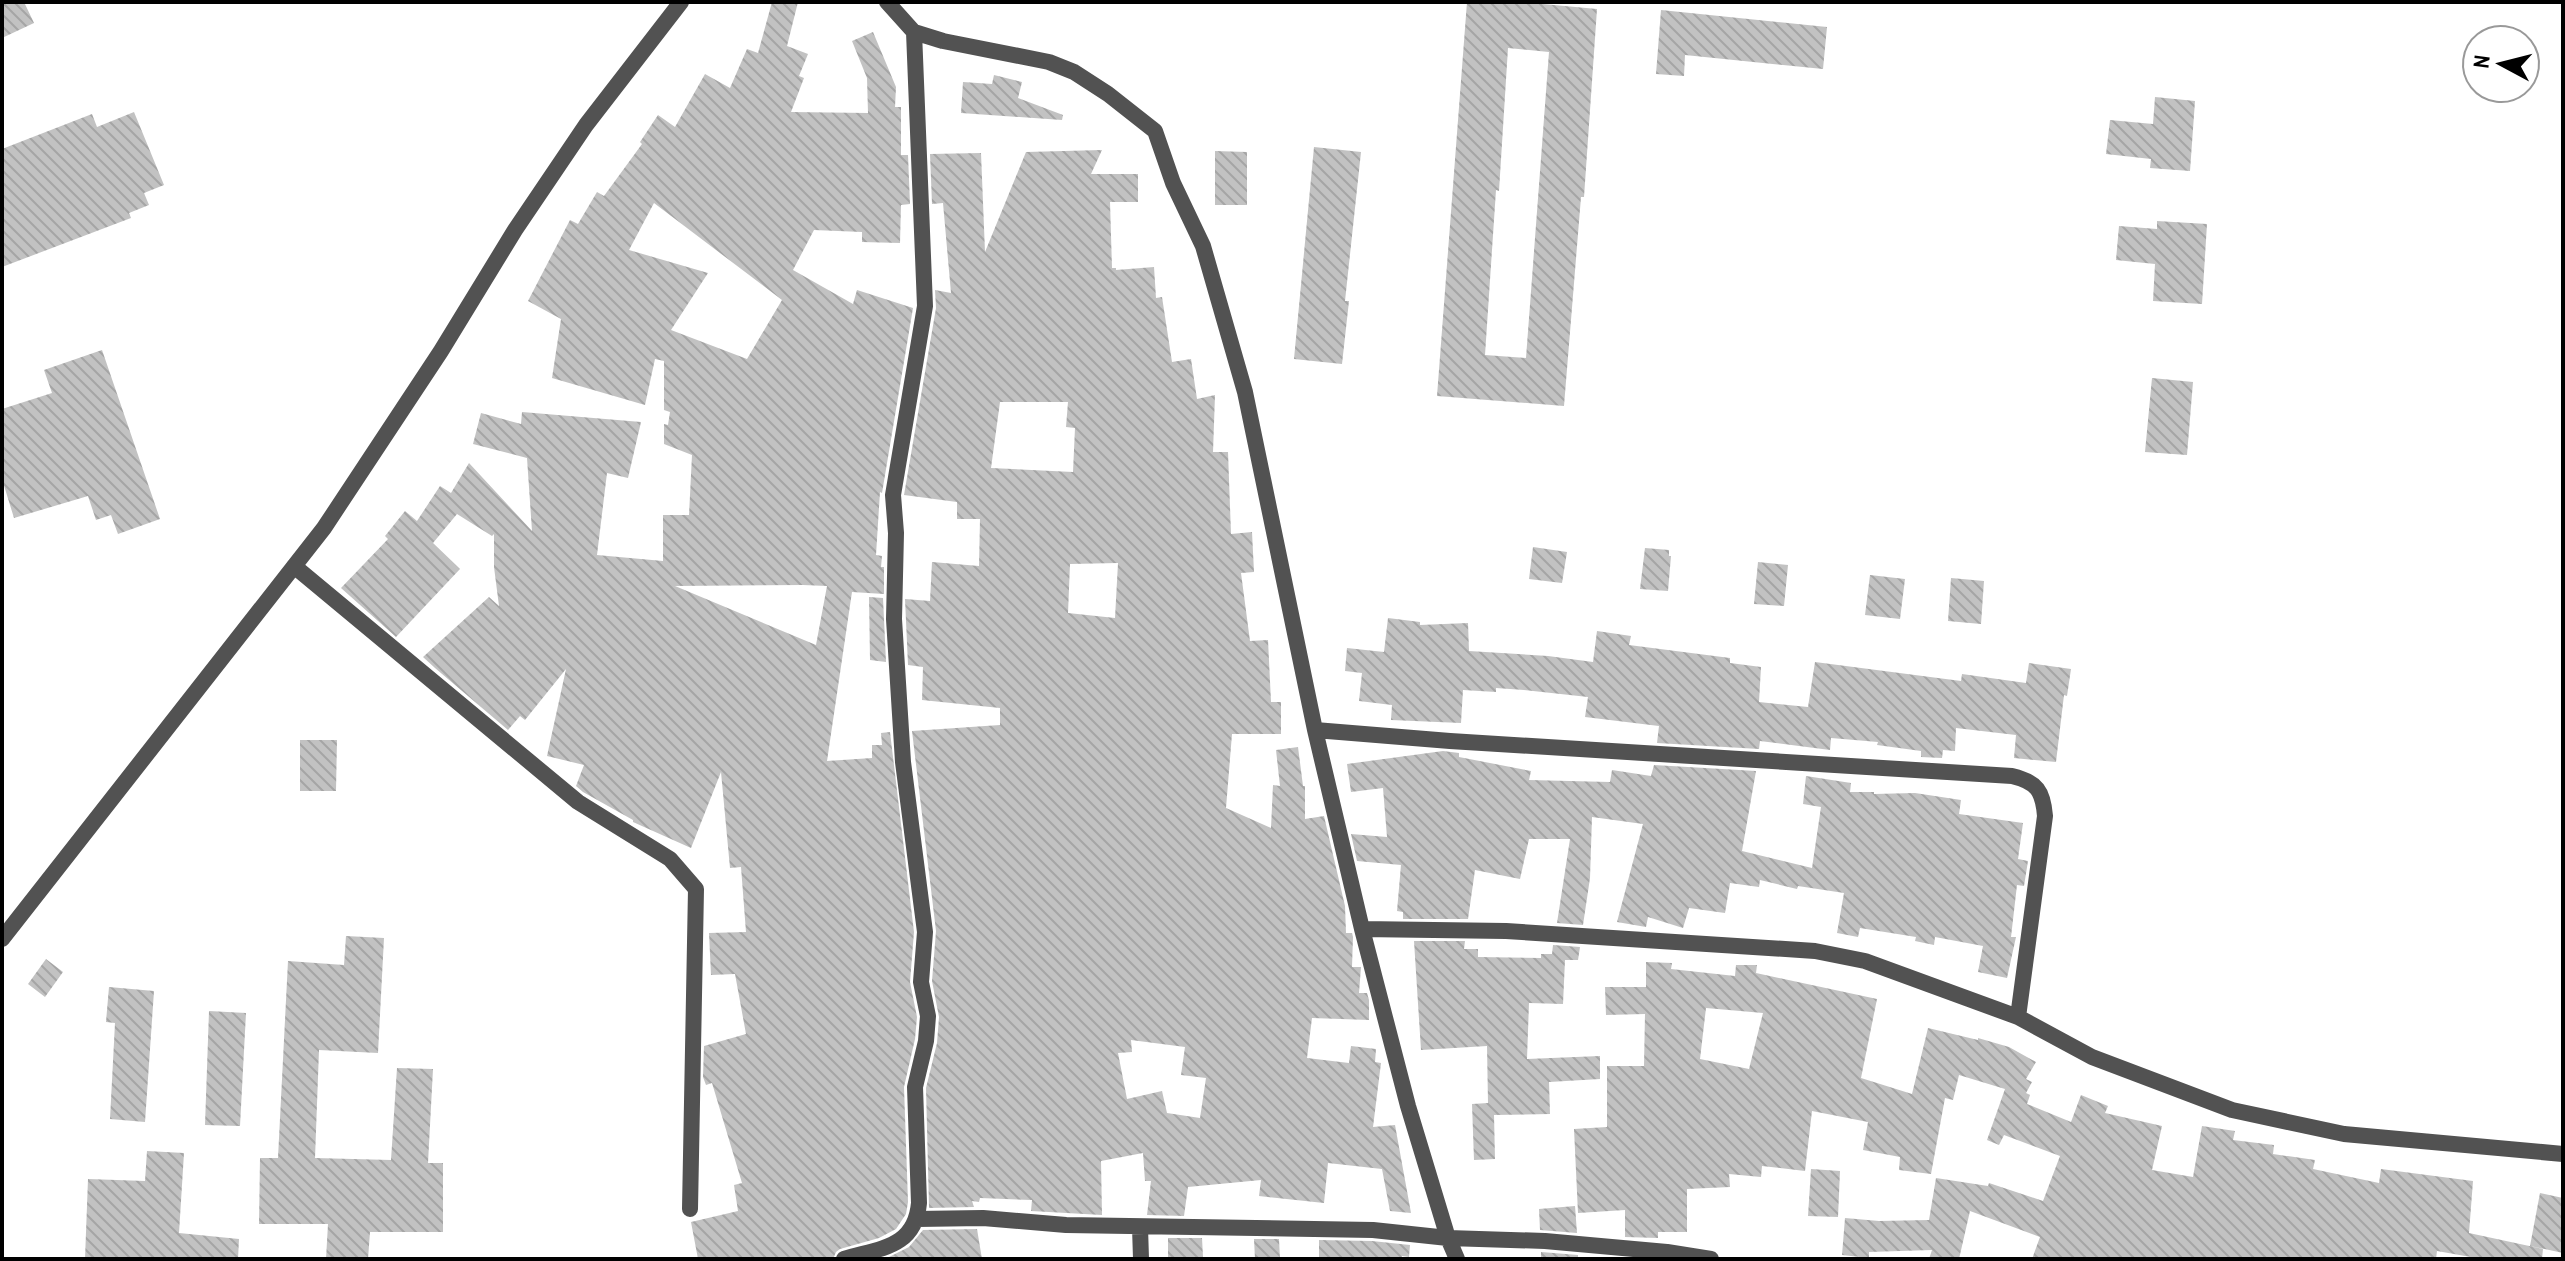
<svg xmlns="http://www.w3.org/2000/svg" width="2565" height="1261" viewBox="0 0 2565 1261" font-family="'Archivo Narrow',sans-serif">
	<defs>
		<pattern id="building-back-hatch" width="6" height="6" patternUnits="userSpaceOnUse" patternTransform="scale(2)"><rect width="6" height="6" fill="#c2c2c2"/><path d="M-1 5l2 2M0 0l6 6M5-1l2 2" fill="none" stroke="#a5a5a5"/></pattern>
	</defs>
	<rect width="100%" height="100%" fill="#fff"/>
	<path fill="url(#building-back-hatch)" fill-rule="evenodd" d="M 2,2 L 24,2 L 34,23 L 2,38 Z
		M 772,2 L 798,2 L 787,46 L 808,54 L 799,76 L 804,78 L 791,112 L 868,113 L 867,78 L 852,41 L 873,32 L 896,87 L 895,107 L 901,107 L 901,155 L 908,155 L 910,204 L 901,205 L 900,243 L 862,242 L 862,232 L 814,230 L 793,270 L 853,304 L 857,290 L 913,308 L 882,493 L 880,492 L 876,555 L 882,556 L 881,567 L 884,567 L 884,594 L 852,592 L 827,761 L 872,758 L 872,745 L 882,745 L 881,733 L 890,732 L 914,932 L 910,982 L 917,1017 L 915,1039 L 904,1087 L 908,1202 L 906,1214 L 896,1229 L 879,1238 L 840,1249 L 836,1252 L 833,1259 L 698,1259 L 691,1222 L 738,1211 L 734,1185 L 742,1183 L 712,1083 L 706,1085 L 703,1077 L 704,1046 L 746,1034 L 735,974 L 711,975 L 709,933 L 746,932 L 741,867 L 730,868 L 721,772 L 691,848 L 633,822 L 633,820 L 583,792 L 576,786 L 584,765 L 547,756 L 566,669 L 525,720 L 520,716 L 508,730 L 435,668 L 423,657 L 489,597 L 499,606 L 494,567 L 494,534 L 492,536 L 457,514 L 433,543 L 460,569 L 396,637 L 341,588 L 388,539 L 385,536 L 405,511 L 417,521 L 440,486 L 451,493 L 469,463 L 532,531 L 527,458 L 473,444 L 481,413 L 521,424 L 522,412 L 641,422 L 628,478 L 607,473 L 597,555 L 663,561 L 663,515 L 689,515 L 692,455 L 664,444 L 664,424 L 668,425 L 670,412 L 664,410 L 664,361 L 655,359 L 645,405 L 552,378 L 561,319 L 528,301 L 570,220 L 578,224 L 597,192 L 604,196 L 642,144 L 640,142 L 658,115 L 675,127 L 705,74 L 730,88 L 747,49 L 758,53 ZM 654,203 L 782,300 L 747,359 L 671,330 L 708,273 L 629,250 ZM 803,585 L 827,586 L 816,645 L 675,586 Z
		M 1467,2 L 1521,2 L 1597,9 L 1584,197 L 1581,197 L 1564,406 L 1437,396 ZM 1508,48 L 1549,52 L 1526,358 L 1485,355 L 1496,190 L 1499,191 Z
		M 1661,10 L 1827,27 L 1823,69 L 1685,55 L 1684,76 L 1656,74 Z
		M 994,75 L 1022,82 L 1018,98 L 1063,115 L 1062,120 L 961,113 L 963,82 L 992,84 Z
		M 2155,97 L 2195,101 L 2190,171 L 2150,168 L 2151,159 L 2106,154 L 2110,120 L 2153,124 Z
		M 134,112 L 164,185 L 144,193 L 149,205 L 129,213 L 131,218 L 2,267 L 2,149 L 92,114 L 97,127 Z
		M 1314,147 L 1361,152 L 1345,301 L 1349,301 L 1342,364 L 1294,359 Z
		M 1102,150 L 1091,174 L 1138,174 L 1138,202 L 1110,202 L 1112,268 L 1116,268 L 1116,270 L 1154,267 L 1156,298 L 1162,297 L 1172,362 L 1191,359 L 1197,399 L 1215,395 L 1213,452 L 1228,452 L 1231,534 L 1252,532 L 1254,572 L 1241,573 L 1250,641 L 1268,640 L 1271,702 L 1281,702 L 1281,734 L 1232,734 L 1226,808 L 1271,828 L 1273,785 L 1280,786 L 1276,750 L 1298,747 L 1303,786 L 1305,786 L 1305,819 L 1324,816 L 1345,906 L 1346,933 L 1352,933 L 1353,937 L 1352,967 L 1361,967 L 1359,993 L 1367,993 L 1369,1000 L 1369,1020 L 1312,1018 L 1307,1058 L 1349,1063 L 1351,1046 L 1376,1049 L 1375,1062 L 1381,1063 L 1373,1127 L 1395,1125 L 1411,1213 L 1390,1211 L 1382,1169 L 1328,1163 L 1324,1203 L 1259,1196 L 1261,1180 L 1188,1187 L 1184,1216 L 1147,1215 L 1151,1181 L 1145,1181 L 1143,1153 L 1101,1161 L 1102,1215 L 1031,1211 L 1032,1200 L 980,1198 L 979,1202 L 972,1201 L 974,1207 L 929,1208 L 926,1088 L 937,1043 L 939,1017 L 932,981 L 936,931 L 912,731 L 1000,725 L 1000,708 L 922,700 L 923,667 L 908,665 L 905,599 L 930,601 L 932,562 L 979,566 L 980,519 L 957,519 L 957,502 L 904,495 L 936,308 L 935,290 L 951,293 L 943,203 L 932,204 L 930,154 L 981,153 L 985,252 L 1026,152 ZM 1000,402 L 1068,402 L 1066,427 L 1075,428 L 1073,472 L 991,468 ZM 1118,563 L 1115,618 L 1068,613 L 1070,564 ZM 1131,1040 L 1185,1047 L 1181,1075 L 1206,1078 L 1200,1118 L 1167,1113 L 1162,1091 L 1127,1099 L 1118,1053 L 1132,1052 Z
		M 1215,151 L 1247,152 L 1247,205 L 1215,205 Z
		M 2157,221 L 2207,224 L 2202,304 L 2153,301 L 2155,264 L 2116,260 L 2119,226 L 2157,229 Z
		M 102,350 L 160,519 L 118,534 L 111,515 L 96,520 L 88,496 L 14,518 L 2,479 L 2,409 L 52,393 L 44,370 Z
		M 2152,378 L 2193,382 L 2187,455 L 2145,452 Z
		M 1533,547 L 1567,552 L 1562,583 L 1529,579 Z
		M 1645,548 L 1669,550 L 1669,556 L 1671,556 L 1668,591 L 1640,589 Z
		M 1758,562 L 1788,565 L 1784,606 L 1754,604 Z
		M 1870,575 L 1905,579 L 1900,619 L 1865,615 Z
		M 1951,578 L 1984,581 L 1981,624 L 1948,621 Z
		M 869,597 L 883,598 L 886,662 L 870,660 Z
		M 1388,618 L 1420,622 L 1420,625 L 1468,623 L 1469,651 L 1548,656 L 1593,662 L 1597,631 L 1631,636 L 1629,645 L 1730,658 L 1730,663 L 1761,667 L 1759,702 L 1808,707 L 1815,662 L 1961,681 L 1962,674 L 2026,683 L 2029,663 L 2071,669 L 2067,696 L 2064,695 L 2056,762 L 2014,758 L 2016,735 L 1956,728 L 1955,751 L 1943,750 L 1942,758 L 1921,757 L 1921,751 L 1877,745 L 1878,742 L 1831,738 L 1830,750 L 1760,741 L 1759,749 L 1657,743 L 1659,726 L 1585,717 L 1588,697 L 1524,690 L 1496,688 L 1496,692 L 1463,690 L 1461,723 L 1391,720 L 1392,705 L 1359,701 L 1362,673 L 1345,671 L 1347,648 L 1384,652 Z
		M 300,740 L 337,740 L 336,791 L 300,791 Z
		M 1443,751 L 1459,753 L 1459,757 L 1531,771 L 1529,780 L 1610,782 L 1612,770 L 1651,776 L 1654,765 L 1756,771 L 1742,851 L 1812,868 L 1821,807 L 1803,804 L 1806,776 L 1851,783 L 1850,792 L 1874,792 L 1874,794 L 1915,793 L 1961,800 L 1959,814 L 2023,823 L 2018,859 L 2028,861 L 2024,886 L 2017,885 L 2011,937 L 2016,937 L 2007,978 L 1978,972 L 1983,946 L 1935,937 L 1934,945 L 1915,941 L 1916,937 L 1860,928 L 1858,937 L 1837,933 L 1844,893 L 1798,886 L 1797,889 L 1760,880 L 1759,887 L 1730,883 L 1725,913 L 1689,908 L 1683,928 L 1648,917 L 1646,927 L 1617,922 L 1643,824 L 1592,817 L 1590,878 L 1583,925 L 1557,923 L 1570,839 L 1529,839 L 1520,879 L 1475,870 L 1468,919 L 1403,919 L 1403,912 L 1397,911 L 1401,865 L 1357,861 L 1351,834 L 1387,837 L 1383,788 L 1351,792 L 1347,764 Z
		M 346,936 L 384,938 L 378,1053 L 319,1050 L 315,1158 L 391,1160 L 397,1068 L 433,1069 L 428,1163 L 443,1163 L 443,1232 L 370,1232 L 368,1259 L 326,1259 L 328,1224 L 259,1224 L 260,1158 L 278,1158 L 288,961 L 344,965 Z
		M 1414,941 L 1465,941 L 1464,949 L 1478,949 L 1478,957 L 1541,958 L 1541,954 L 1552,954 L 1553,945 L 1580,947 L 1578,960 L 1565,960 L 1563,1004 L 1529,1003 L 1527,1059 L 1600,1056 L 1600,1079 L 1549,1082 L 1550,1114 L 1494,1115 L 1495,1159 L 1474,1160 L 1472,1104 L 1488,1103 L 1487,1046 L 1421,1050 Z
		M 46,959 L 63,972 L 45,997 L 28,984 Z
		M 1646,962 L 1672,963 L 1671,969 L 1735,976 L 1736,965 L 1757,965 L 1756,973 L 1877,999 L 1861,1078 L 1912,1094 L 1928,1028 L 1978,1040 L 1978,1038 L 2009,1047 L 2036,1062 L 2026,1079 L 2032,1082 L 2026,1093 L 2030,1095 L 2027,1104 L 2071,1122 L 2081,1095 L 2108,1106 L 2105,1113 L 2162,1126 L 2152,1170 L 2193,1177 L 2202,1126 L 2235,1131 L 2233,1140 L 2274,1145 L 2273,1154 L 2315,1160 L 2313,1169 L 2379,1183 L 2381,1169 L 2473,1181 L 2469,1233 L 2543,1249 L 2542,1259 L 2482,1259 L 2437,1251 L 2436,1259 L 2032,1259 L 2040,1237 L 1970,1211 L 1959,1259 L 1929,1259 L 1932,1250 L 1869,1252 L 1869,1258 L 1842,1255 L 1845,1218 L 1879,1221 L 1929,1220 L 1936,1178 L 1988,1186 L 1989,1183 L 2043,1201 L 2060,1156 L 2004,1135 L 1999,1145 L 1987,1140 L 2005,1089 L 1959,1075 L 1953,1100 L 1945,1098 L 1931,1174 L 1899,1170 L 1900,1157 L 1863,1150 L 1868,1122 L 1812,1111 L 1805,1171 L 1762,1166 L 1761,1177 L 1729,1174 L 1730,1187 L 1687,1189 L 1687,1232 L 1658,1232 L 1658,1238 L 1625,1237 L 1625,1210 L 1578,1213 L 1574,1129 L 1607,1127 L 1607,1066 L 1644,1066 L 1645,1014 L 1606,1015 L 1605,987 L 1646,987 ZM 1706,1008 L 1763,1013 L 1749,1069 L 1700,1059 Z
		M 109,987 L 154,991 L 145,1122 L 110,1119 L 115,1023 L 106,1022 Z
		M 209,1011 L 246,1013 L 240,1126 L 205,1125 Z
		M 147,1151 L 184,1153 L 179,1233 L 239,1239 L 238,1259 L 85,1259 L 88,1179 L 145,1181 Z
		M 1811,1169 L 1840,1171 L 1838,1217 L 1808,1216 Z
		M 2540,1193 L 2563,1198 L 2563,1253 L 2530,1246 Z
		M 1575,1206 L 1577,1233 L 1540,1230 L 1539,1209 Z
		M 977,1229 L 982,1259 L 885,1259 L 909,1247 L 923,1230 Z
		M 1168,1238 L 1202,1238 L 1203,1257 L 1168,1259 Z
		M 1254,1239 L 1279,1239 L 1280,1259 L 1255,1259 Z
		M 1319,1240 L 1372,1241 L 1410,1245 L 1409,1257 L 1402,1256 L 1401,1259 L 1319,1259 Z
		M 1541,1252 L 1578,1255 L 1578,1259 L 1541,1259 Z"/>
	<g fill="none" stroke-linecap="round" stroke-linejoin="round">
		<path stroke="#525252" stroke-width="16" d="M 887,2 L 914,32 L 943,41 L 1049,62 L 1074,72 L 1108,94 L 1155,131 L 1173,183 L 1203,246 L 1245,392 L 1315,730 L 1362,929 L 1408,1106 L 1448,1238 L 1457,1259
			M 294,566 L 578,802 L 670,859 L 696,889 L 690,1209
			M 1315,730 L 1450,741 L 2012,776 C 2037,782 2043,791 2045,816 L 2018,1017
			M 1362,929 L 1506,931 L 1815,951 L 1865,961 L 2018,1017 L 2092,1057 L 2232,1110 L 2344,1134 L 2563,1154
			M 2,939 L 324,528 L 441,351 L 515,230 L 586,125 L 681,2
			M 917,1219 L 983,1218 L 1066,1225 L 1373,1230 L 1448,1238 L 1545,1241 L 1667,1252 L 1711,1259
			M 1140,1227 L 1141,1259
			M 844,1259 C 880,1248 915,1248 919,1203 L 915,1087 L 926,1041 L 928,1016 L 921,982 L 925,932 L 903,762 L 894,619 L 896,533 L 893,495 L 925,306 L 914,32"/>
	</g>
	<rect width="2565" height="1261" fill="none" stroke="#000000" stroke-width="8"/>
	<g transform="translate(2501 64) rotate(277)"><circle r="38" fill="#ffffff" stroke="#999999" stroke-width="2"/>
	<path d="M0-6L14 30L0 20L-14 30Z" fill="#000000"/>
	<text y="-12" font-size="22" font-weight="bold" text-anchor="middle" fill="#000000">N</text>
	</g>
</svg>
